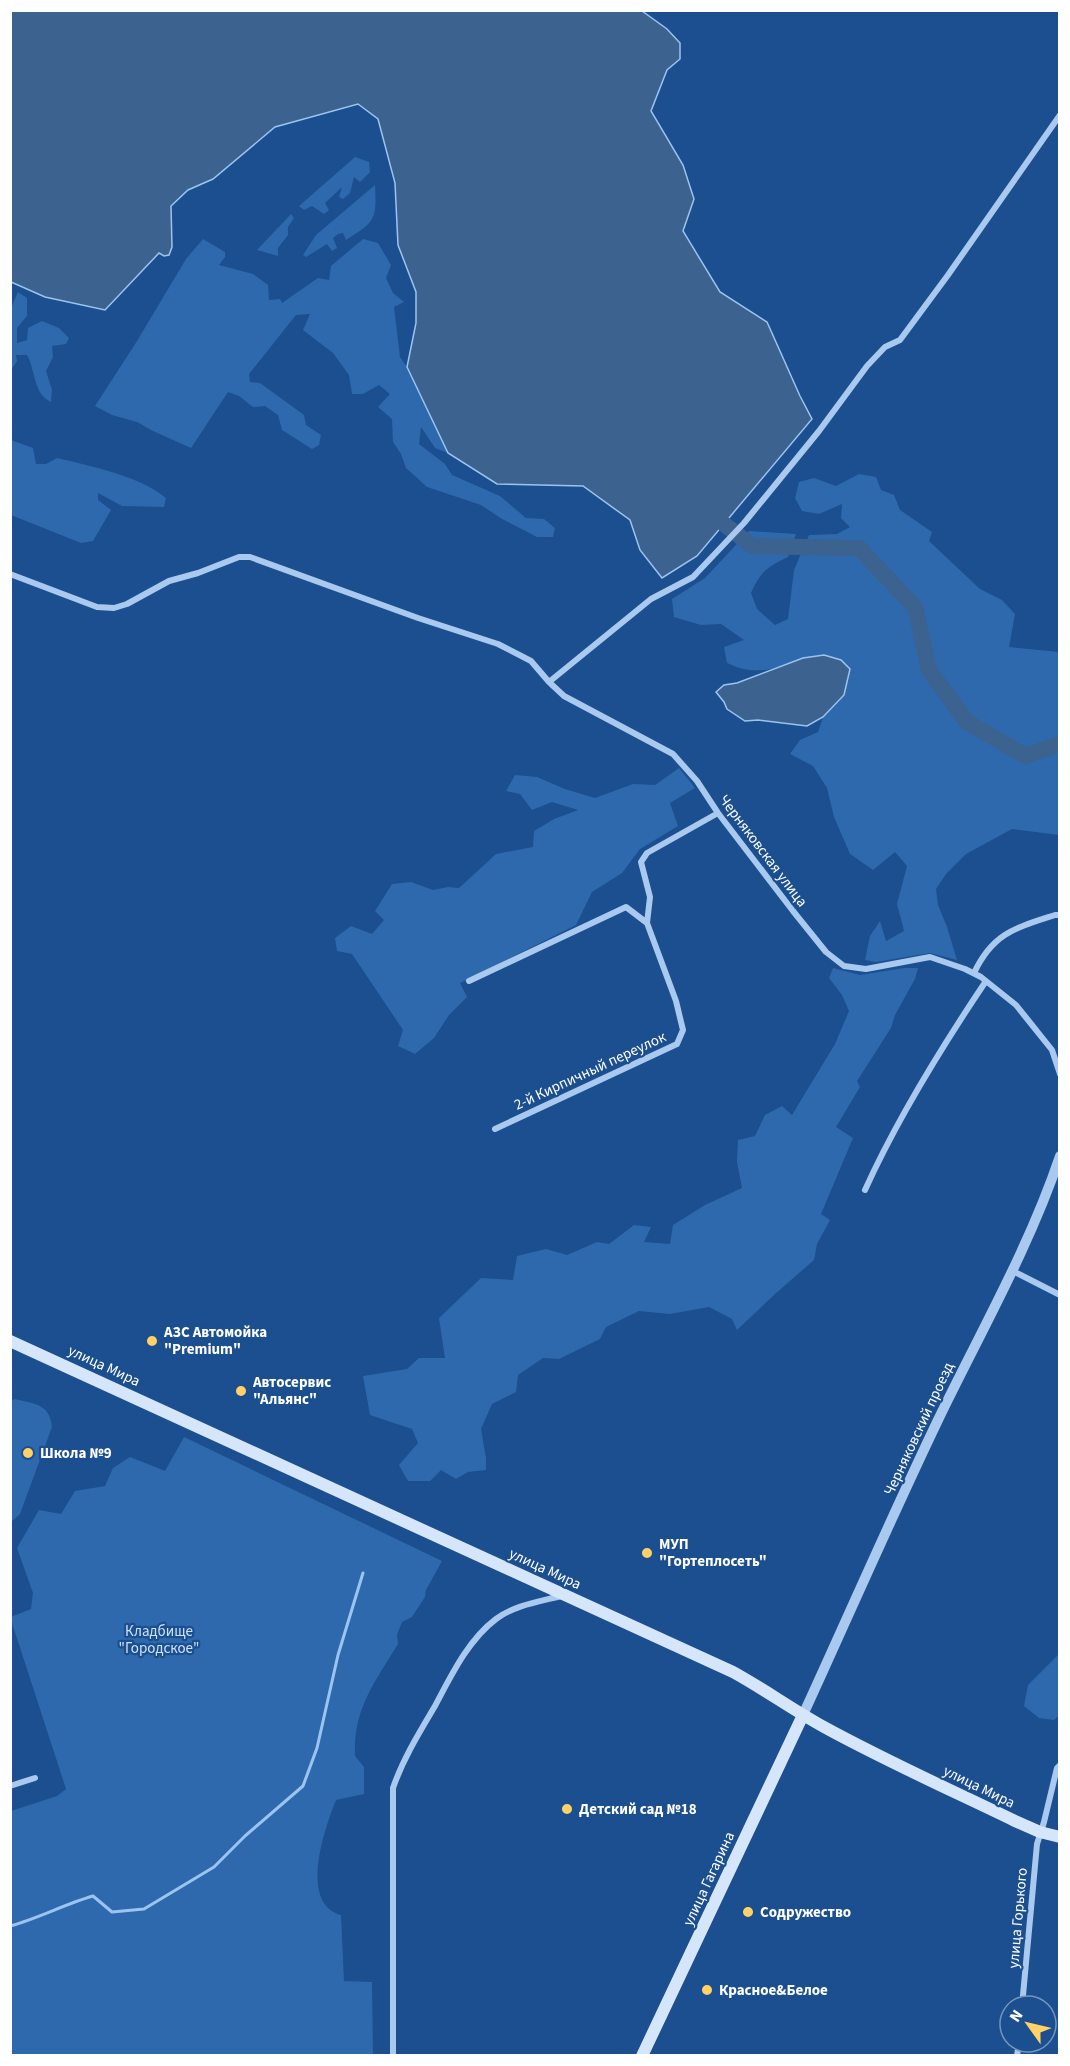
<svg xmlns="http://www.w3.org/2000/svg" width="1070" height="2066" viewBox="0 0 1070 2066" font-family="'Source Sans 3',sans-serif">
	<rect width="100%" height="100%" fill="#1b4f8f"/>
	<path fill="#2e69ad" d="M 355,157 L 369,162 L 370,172 L 360,182 L 354,177 L 350,193 L 343,199 L 339,197 L 342,187 L 325,203 L 329,210 L 324,214 L 312,206 L 304,210 L 299,206 Z
		M 375,185 C 377,220 375,222 346,240 L 343,233 L 338,234 L 333,238 L 337,248 L 332,251 L 327,244 L 306,257 L 303,255 L 316,235 Z
		M 291,214 L 294,218 L 288,227 L 288,235 L 278,248 L 278,256 L 257,250 Z
		M 203,239 L 225,252 L 225,257 L 219,265 L 253,274 L 268,285 L 269,300 L 280,299 L 282,303 L 318,278 L 329,280 L 331,266 L 363,239 L 378,243 L 391,265 L 386,278 L 393,293 L 404,302 L 394,307 L 400,357 L 407,367 L 448,453 L 435,448 L 421,427 L 419,444 L 445,464 L 452,475 L 500,496 L 526,518 L 544,519 L 555,528 L 553,537 L 537,537 L 502,519 L 481,505 L 427,487 L 406,468 L 401,454 L 393,442 L 392,419 L 378,407 L 390,394 L 379,385 L 363,394 L 352,394 L 349,375 L 333,353 L 303,330 L 310,314 L 296,315 L 249,374 L 250,382 L 260,383 L 304,415 L 306,425 L 321,435 L 319,445 L 312,449 L 282,430 L 278,415 L 265,406 L 253,407 L 239,396 L 228,392 L 191,448 L 153,431 L 137,422 L 112,415 L 95,406 L 137,341 L 186,259 Z
		M 18,292 L 27,298 L 27,316 L 17,328 L 17,343 L 27,340 L 28,328 L 42,321 L 59,328 L 69,338 L 66,344 L 52,346 L 53,357 L 46,371 L 52,390 L 51,402 C 33,394 36,371 27,355 L 16,355 L 17,361 L 11,370 L 11,308 Z
		M 11,440 L 33,448 L 36,464 L 46,464 L 57,458 C 90,466 140,476 166,498 L 164,507 L 122,506 L 98,493 L 98,500 L 111,510 L 93,541 L 81,543 L 11,515 Z
		M 859,474 L 876,477 L 881,490 L 894,495 L 900,510 L 932,532 L 929,541 L 980,589 L 1002,600 L 1015,614 L 1009,647 L 1059,652 L 1059,835 L 1012,829 L 966,854 L 946,874 L 936,889 L 938,905 L 947,927 L 957,960 L 930,953 L 876,962 L 865,960 L 870,936 L 880,921 L 886,941 L 904,931 L 897,904 L 907,866 L 895,852 L 873,870 L 850,854 L 834,817 L 827,788 L 813,766 L 790,754 L 800,740 L 818,732 L 823,717 L 844,695 L 803,658 C 774,669 757,677 727,663 L 724,647 L 744,640 L 721,624 L 701,625 L 674,617 L 672,599 L 705,578 L 749,531 L 796,534 L 788,557 C 767,567 761,571 751,593 L 757,609 L 775,625 L 788,619 L 794,570 L 809,535 L 837,534 L 850,527 L 841,518 L 842,504 L 819,514 L 802,511 L 795,498 L 799,482 L 814,478 L 836,486 Z
		M 679,768 L 695,788 L 670,803 L 678,826 L 640,849 L 622,873 L 592,892 L 576,925 L 460,983 L 467,997 L 449,1015 L 434,1038 L 415,1054 L 398,1046 L 403,1030 L 352,954 L 337,951 L 335,938 L 351,926 L 372,934 L 384,920 L 375,911 L 392,884 L 411,882 L 433,890 L 448,887 L 459,888 L 496,854 L 533,847 L 534,831 L 554,819 L 578,810 L 552,802 L 532,810 L 520,794 L 506,791 L 515,775 L 537,777 L 565,789 L 595,798 L 633,784 L 655,785 Z
		M 833,968 L 860,975 L 904,968 L 918,968 L 915,979 L 895,1015 L 891,1028 L 857,1081 L 860,1087 L 836,1127 L 853,1138 L 821,1214 L 830,1220 L 817,1244 L 814,1260 L 775,1294 L 737,1330 L 732,1319 L 709,1307 L 670,1314 L 639,1311 L 606,1327 L 600,1339 L 559,1359 L 543,1358 L 518,1375 L 516,1392 L 492,1404 L 481,1429 L 486,1458 L 486,1470 L 468,1472 L 456,1479 L 441,1470 L 430,1481 L 408,1481 L 399,1465 L 418,1443 L 412,1429 L 370,1415 L 363,1376 L 407,1369 L 419,1358 L 445,1358 L 439,1318 L 481,1278 L 513,1280 L 517,1256 L 546,1249 L 567,1255 L 597,1242 L 609,1244 L 634,1225 L 651,1227 L 644,1242 L 670,1244 L 673,1225 L 705,1205 L 742,1188 L 737,1162 L 738,1140 L 755,1136 L 765,1115 L 782,1106 L 792,1115 L 835,1044 L 849,1011 L 842,995 L 829,978 Z
		M 15,1399 C 35,1404 50,1404 52,1427 L 20,1514 L 11,1522 L 10,1401 Z
		M 184,1437 L 442,1561 L 426,1590 L 425,1597 L 412,1617 L 402,1622 L 397,1635 L 398,1644 C 375,1682 353,1709 355,1756 L 364,1767 L 364,1794 L 336,1800 C 325,1828 298,1903 341,1915 L 344,1981 L 372,1982 L 373,2055 L 11,2055 L 11,1811 L 57,1796 L 66,1789 L 11,1620 L 11,1617 L 31,1609 L 33,1593 L 17,1548 L 39,1510 L 61,1514 L 75,1491 L 105,1486 L 113,1468 L 130,1457 L 165,1471 Z
		M 1059,1654 L 1059,1715 L 1054,1720 L 1039,1718 L 1024,1706 L 1028,1685 Z"/>
	<path fill="#3c6290" stroke="#9cc4f0" stroke-width="1.5" d="M 10,11 L 642,11 L 667,29 L 680,43 L 680,59 L 667,70 L 651,111 L 683,165 L 694,199 L 683,231 L 720,292 L 767,322 L 800,396 L 812,419 L 697,556 L 662,578 L 640,550 L 630,520 L 583,486 L 497,484 L 448,453 L 407,367 L 416,323 L 416,292 L 398,245 L 395,183 L 378,119 L 358,104 L 275,127 L 213,179 L 188,190 L 171,206 L 172,247 L 169,255 L 164,256 L 159,253 L 105,310 L 45,297 L 11,282 Z
		M 824,655 L 841,660 L 850,669 L 844,695 L 823,717 L 807,726 L 758,720 L 745,721 L 727,709 L 724,702 L 716,692 L 724,685 L 737,683 L 803,658 Z"/>
	<g fill="none" stroke-linecap="round" stroke-linejoin="round">
		<path stroke="#9cc4f0" stroke-width="3" d="M 10,1926 C 39,1918 65,1904 93,1896 L 112,1912 L 144,1909 L 214,1867 L 245,1836 L 303,1786 L 317,1748 L 338,1655 L 363,1573"/>
		<path stroke="#3c6290" stroke-width="16" d="M 724,524 L 752,546 L 859,548 L 915,607 L 929,670 L 967,722 L 1025,756 L 1060,744"/>
		<path stroke="#a9c9ee" stroke-width="6" d="M 10,574 L 97,607 L 114,608 L 127,604 L 169,581 L 198,573 L 239,557 L 250,557 L 418,618 L 498,644 L 531,661 L 549,682 L 564,696 L 673,754 L 697,781 L 718,813 L 793,911 L 826,952 L 844,966 L 866,969 L 930,957 L 965,969 L 981,977 L 1016,1005 L 1052,1050 L 1060,1074
			M 549,682 L 651,599 L 693,577 L 744,523 L 819,431 L 867,366 L 885,347 L 900,340 L 948,275 L 1060,115
			M 974,973 C 993,933 1015,928 1055,915 L 1060,915
			M 469,981 L 626,907 L 647,923
			M 495,1129 L 677,1044 L 683,1030 L 676,1001 L 647,923 L 650,897 L 641,862 L 647,853 L 718,813
			M 865,1190 C 898,1117 941,1048 986,981
			M 1013,1271 L 1060,1295
			M 10,1786 L 35,1778
			M 1022,2006 L 1037,1844 L 1044,1822 L 1057,1768 L 1060,1765
			M 393,2056 L 393,1788 C 403,1759 419,1733 435,1706 C 451,1676 468,1640 496,1619 C 515,1605 538,1602 561,1596
			M 1017,2056 L 1019,2042"/>
		<path stroke="#a9c9ee" stroke-width="10" d="M 803,1715 C 848,1617 891,1518 938,1420 C 980,1333 1029,1248 1060,1156"/>
		<path stroke="#d6e6fa" stroke-width="12" d="M 10,1341 L 733,1672 C 764,1689 793,1710 824,1727 C 886,1761 951,1790 1015,1821 L 1040,1832 L 1060,1837
			M 642,2056 L 803,1715"/>
	</g>
	<g fill="#ffd166" stroke="#1b4f8f" stroke-width="2">
		<circle cx="152" cy="1341" r="6"/>
		<circle cx="241" cy="1391" r="6"/>
		<circle cx="28" cy="1453" r="6"/>
		<circle cx="647" cy="1553" r="6"/>
		<circle cx="567" cy="1809" r="6"/>
		<circle cx="748" cy="1912" r="6"/>
		<circle cx="707" cy="1990" r="6"/>
	</g>
	<g text-anchor="middle" dominant-baseline="central" stroke-width="4.5" stroke-linejoin="round" paint-order="stroke">
		<g font-size="15" fill="#fff" stroke="#1b4f8f">
			<text transform="translate(763 851) rotate(53)">Черняковская улица</text>
			<text transform="translate(590 1071) rotate(-25)">2-й Кирпичный переулок</text>
			<text transform="translate(104 1366) rotate(25)">улица Мира</text>
			<text transform="translate(919 1429) rotate(-65)">Черняковский проезд</text>
			<text transform="translate(545 1569) rotate(25)">улица Мира</text>
			<text transform="translate(979 1787) rotate(26)">улица Мира</text>
			<text transform="translate(709 1879) rotate(-65)">улица Гагарина</text>
			<text transform="translate(1018 1918) rotate(-85)">улица Горького</text>
		</g>
		<g font-size="15" font-weight="bold" fill="#fff" stroke="#1b4f8f" text-anchor="start">
			<text x="164" y="1332">АЗС Автомойка<tspan x="164" dy="17">"Premium"</tspan></text>
			<text x="253" y="1382">Автосервис<tspan x="253" dy="17">"Альянс"</tspan></text>
			<text x="40" y="1453">Школа №9</text>
			<text x="659" y="1544">МУП<tspan x="659" dy="17">"Гортеплосеть"</tspan></text>
			<text x="579" y="1809">Детский сад №18</text>
			<text x="760" y="1912">Содружество</text>
			<text x="719" y="1990">Красное&amp;Белое</text>
		</g>
		<g font-size="15" fill="#cfe3fa" stroke="#1b4f8f">
			<text x="159" y="1631">Кладбище<tspan x="159" dy="17">"Городское"</tspan></text>
		</g>
	</g>
	<rect width="1070" height="2066" fill="none" stroke="#ffffff" stroke-width="24"/>
	<g transform="translate(1028 2024) rotate(304)"><circle r="28" fill="#1b4f8f" stroke="#7695bc" stroke-width="1.5"/>
	<path d="M0-4.5L10 22L0 15L-10 22Z" fill="#ffd166"/>
	<text y="-9" font-size="16" font-weight="bold" text-anchor="middle" fill="#ffffff">N</text>
	</g>
</svg>
